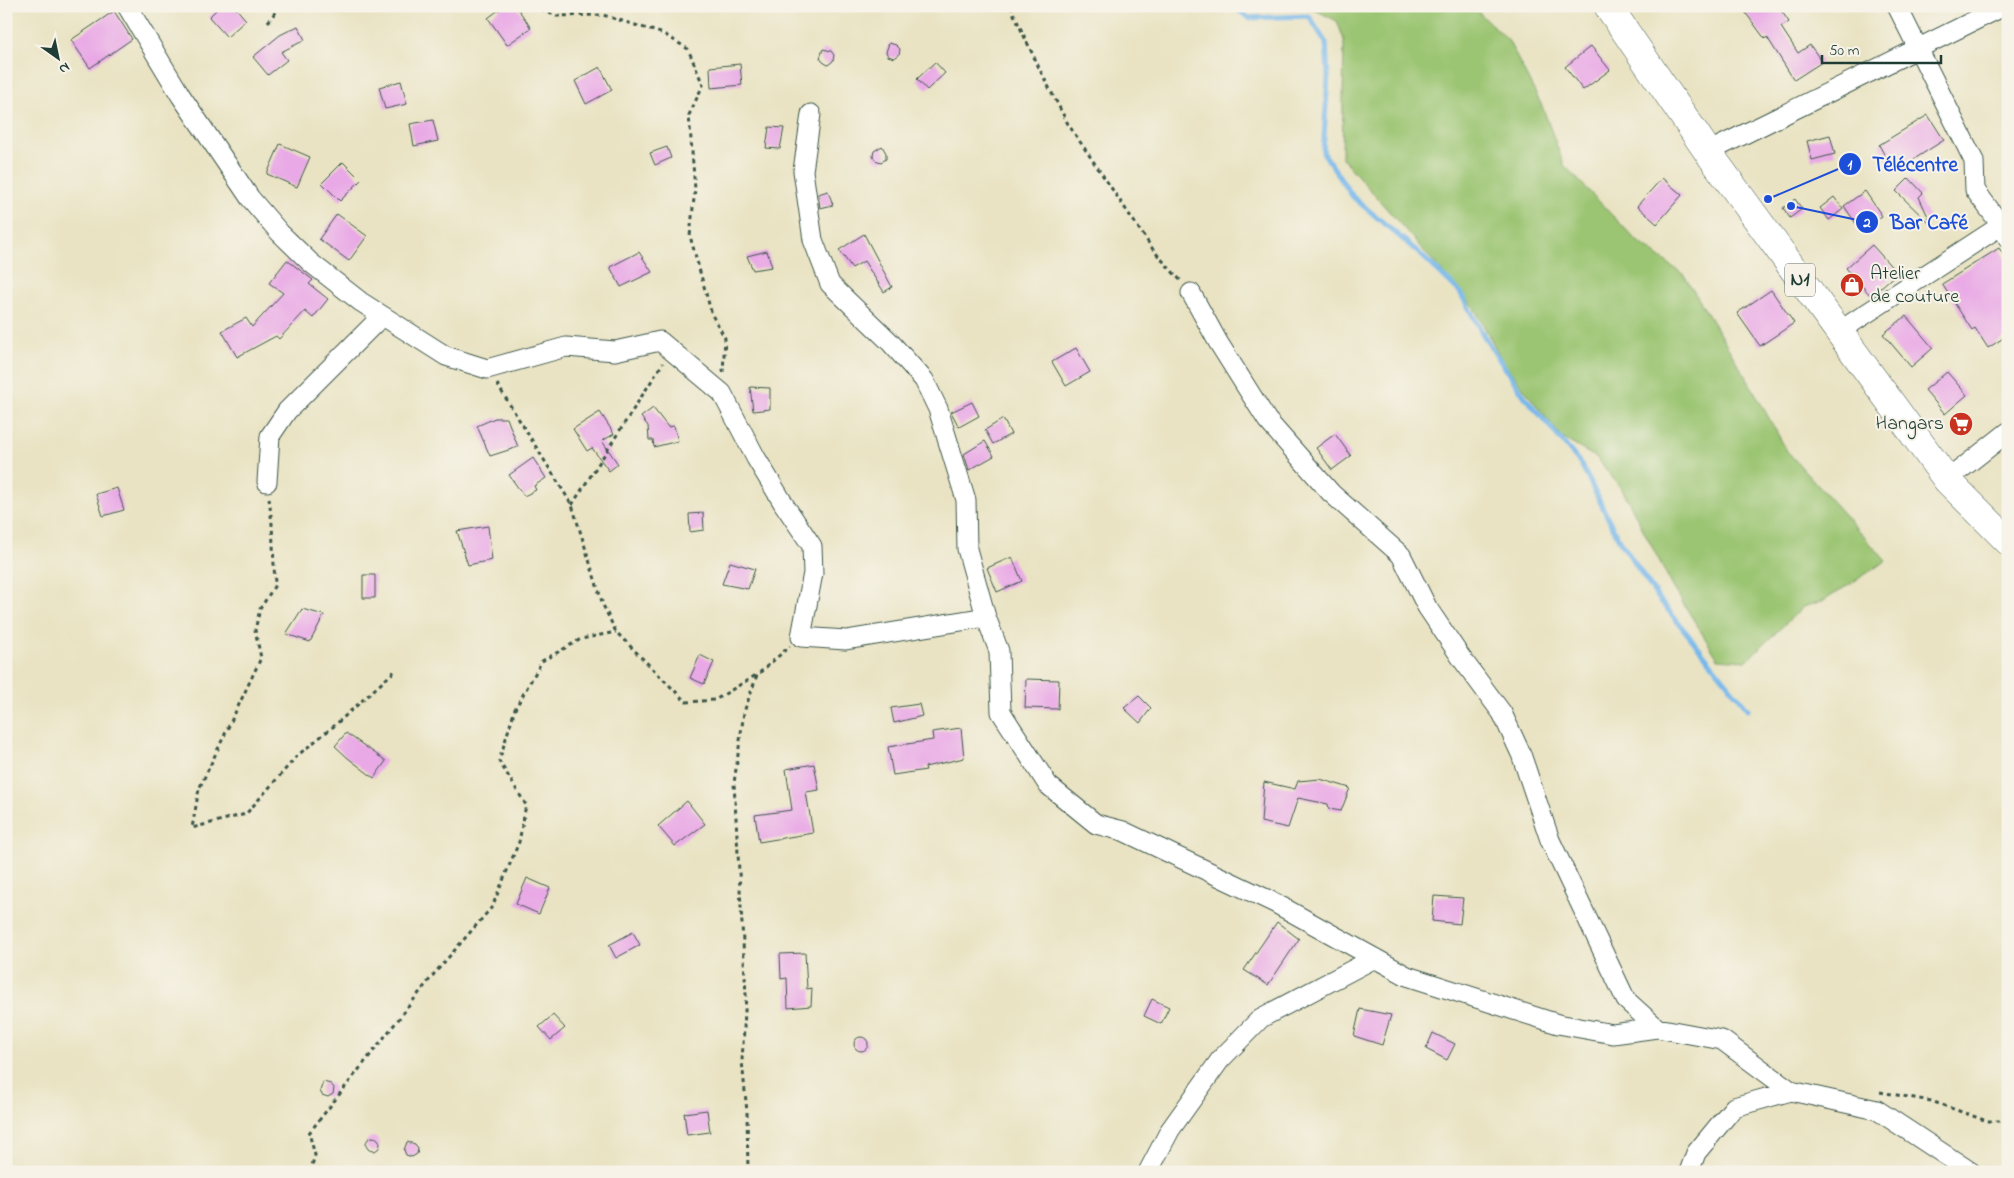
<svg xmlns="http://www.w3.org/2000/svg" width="2014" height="1178" viewBox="0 0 2014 1178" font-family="'Indie Flower',sans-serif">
	<rect width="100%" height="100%" fill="#f7f3e8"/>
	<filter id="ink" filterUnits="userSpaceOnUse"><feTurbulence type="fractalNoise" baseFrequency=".02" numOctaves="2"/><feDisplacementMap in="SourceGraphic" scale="10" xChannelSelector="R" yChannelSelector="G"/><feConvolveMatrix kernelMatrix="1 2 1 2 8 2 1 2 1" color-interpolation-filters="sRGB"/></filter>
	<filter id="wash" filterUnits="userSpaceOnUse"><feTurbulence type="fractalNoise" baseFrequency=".0096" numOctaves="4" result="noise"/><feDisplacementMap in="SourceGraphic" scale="20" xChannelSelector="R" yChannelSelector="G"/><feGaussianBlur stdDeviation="1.12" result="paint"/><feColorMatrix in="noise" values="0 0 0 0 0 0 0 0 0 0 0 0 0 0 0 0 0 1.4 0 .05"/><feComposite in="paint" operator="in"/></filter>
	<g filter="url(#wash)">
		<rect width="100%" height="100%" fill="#e9e3c3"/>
		<path fill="#9bc572" stroke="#5d8153" d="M 1307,6 L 1472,6 L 1508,40 L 1542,106 L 1564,165 L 1635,239 L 1684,275 L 1753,389 L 1787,451 L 1886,561 L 1825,600 L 1803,607 L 1746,661 L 1718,659 L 1673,587 L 1623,491 L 1597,458 L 1562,438 L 1503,362 L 1474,308 L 1342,158 L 1344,40 L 1337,21 Z"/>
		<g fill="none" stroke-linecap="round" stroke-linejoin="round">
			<path stroke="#77b8eb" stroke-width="5" d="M 1232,6 L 1249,18 L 1309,16 L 1326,43 L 1328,76 L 1323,152 L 1353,197 L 1419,253 L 1460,292 L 1486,340 L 1525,397 L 1581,464 L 1618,538 L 1656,595 L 1748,709"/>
		</g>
		<g id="blocks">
			<path fill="#e9a9e6" d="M 220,6 L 234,6 L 246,20 L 227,37 L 209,17 Z
				M 504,6 L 516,6 L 531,28 L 507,45 L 488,18 Z
				M 1753,6 L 1778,6 L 1789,22 L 1781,27 L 1798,53 L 1810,45 L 1822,62 L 1794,80 L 1767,37 L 1765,39 L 1745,12 Z
				M 114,11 L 132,39 L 90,68 L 71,40 Z
				M 298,26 L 305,40 L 281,52 L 287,60 L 268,75 L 253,57 L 280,35 Z
				M 889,43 L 896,45 L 900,49 L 899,55 L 894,58 L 888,56 L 886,52 Z
				M 1591,46 L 1610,70 L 1583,90 L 1565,67 Z
				M 823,49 L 831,51 L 834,55 L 833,61 L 828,65 L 823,62 L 820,58 Z
				M 935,62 L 945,73 L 927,90 L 917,79 Z
				M 740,64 L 742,85 L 711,88 L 710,67 Z
				M 600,67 L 612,90 L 586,104 L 575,81 Z
				M 401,81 L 407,104 L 385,109 L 379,87 Z
				M 1928,115 L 1944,140 L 1894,172 L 1879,145 Z
				M 433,120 L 438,141 L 414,146 L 410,124 Z
				M 769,127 L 784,128 L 780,149 L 766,148 Z
				M 1830,135 L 1835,154 L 1812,160 L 1807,141 Z
				M 280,144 L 310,157 L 297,187 L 267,174 Z
				M 882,146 L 886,153 L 886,159 L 881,162 L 875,160 L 873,156 L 874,151 Z
				M 667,147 L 671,158 L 655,165 L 650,153 Z
				M 343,162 L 361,180 L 340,201 L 322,183 Z
				M 1662,178 L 1682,195 L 1657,224 L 1637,206 Z
				M 1909,178 L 1923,193 L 1919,197 L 1931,223 L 1930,224 L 1896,191 Z
				M 828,191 L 833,205 L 820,208 L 818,194 Z
				M 1865,191 L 1882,216 L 1861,231 L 1844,206 Z
				M 1834,197 L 1843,209 L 1829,220 L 1820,208 Z
				M 1795,199 L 1802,209 L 1790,218 L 1783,208 Z
				M 337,214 L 367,236 L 349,261 L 319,239 Z
				M 864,234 L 892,287 L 884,292 L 864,261 L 852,268 L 839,250 Z
				M 1872,245 L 1897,273 L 1871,296 L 1846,268 Z
				M 1999,248 L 2008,262 L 2008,335 L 1988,348 L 1975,328 L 1972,330 L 1942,284 Z
				M 767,251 L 772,267 L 753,270 L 747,256 Z
				M 639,252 L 652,272 L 621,287 L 610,267 Z
				M 287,260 L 313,280 L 309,284 L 328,299 L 313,318 L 305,311 L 279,339 L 276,336 L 237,357 L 222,331 L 246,318 L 252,327 L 283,293 L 269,283 Z
				M 1771,290 L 1794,323 L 1760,346 L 1737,313 Z
				M 1906,316 L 1933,348 L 1911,367 L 1883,334 Z
				M 1076,348 L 1090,372 L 1066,386 L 1052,362 Z
				M 1947,372 L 1967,395 L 1945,414 L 1925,390 Z
				M 750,387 L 770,388 L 770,409 L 753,411 Z
				M 972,402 L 979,416 L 959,427 L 951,412 Z
				M 653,408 L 668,427 L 674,426 L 678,441 L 654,447 L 653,440 L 649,440 L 648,426 L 641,417 Z
				M 600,412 L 614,434 L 602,441 L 618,464 L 609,471 L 592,448 L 587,451 L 573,429 Z
				M 495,418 L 507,418 L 518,447 L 490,456 L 477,426 Z
				M 1003,419 L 1011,434 L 993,444 L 985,430 Z
				M 1335,434 L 1351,456 L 1332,470 L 1316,448 Z
				M 985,441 L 994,456 L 969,470 L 964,454 Z
				M 533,458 L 546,478 L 534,486 L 536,490 L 524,496 L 509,475 Z
				M 117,488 L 124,510 L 103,516 L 96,494 Z
				M 703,513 L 704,530 L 690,532 L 689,514 Z
				M 488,526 L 492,560 L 468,565 L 457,531 Z
				M 1012,557 L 1022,581 L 997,592 L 987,568 Z
				M 730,562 L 755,569 L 748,589 L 722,584 Z
				M 363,575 L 375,575 L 375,598 L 363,598 Z
				M 302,609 L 324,615 L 310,642 L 286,634 Z
				M 700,655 L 714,662 L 704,684 L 690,678 Z
				M 1026,679 L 1059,680 L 1058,709 L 1025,708 Z
				M 1139,696 L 1151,708 L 1140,723 L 1124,708 Z
				M 919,704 L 922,716 L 894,723 L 891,708 Z
				M 961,728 L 964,758 L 925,767 L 926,770 L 893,775 L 888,747 L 933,740 L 932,732 Z
				M 346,733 L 386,761 L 374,778 L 348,758 L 335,746 Z
				M 814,764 L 819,790 L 806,792 L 813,833 L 759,842 L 755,815 L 792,810 L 786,769 Z
				M 1320,779 L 1350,788 L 1341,811 L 1329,809 L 1328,804 L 1298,798 L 1288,828 L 1261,822 L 1264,782 L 1295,789 L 1298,781 Z
				M 687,801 L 705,824 L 675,846 L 658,826 Z
				M 527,878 L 550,888 L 539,914 L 516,904 Z
				M 1434,896 L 1463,898 L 1460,924 L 1432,921 Z
				M 1277,922 L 1299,939 L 1268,985 L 1244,970 Z
				M 633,932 L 640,945 L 616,958 L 609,945 Z
				M 805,953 L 807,989 L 812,988 L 811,1006 L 788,1008 L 787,978 L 781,979 L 780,954 Z
				M 1152,999 L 1169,1007 L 1161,1024 L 1144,1016 Z
				M 1360,1009 L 1391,1015 L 1382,1045 L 1354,1036 Z
				M 553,1015 L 565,1028 L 551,1040 L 539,1027 Z
				M 1433,1033 L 1455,1044 L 1447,1060 L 1426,1049 Z
				M854 1044a7 7 0 1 1 14 0a7 7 0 1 1-14 0Z
				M 323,1082 L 331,1084 L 334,1088 L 333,1094 L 328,1097 L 322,1095 L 320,1091 Z
				M 707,1110 L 710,1132 L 687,1135 L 684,1113 Z
				M366 1144a7 7 0 1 1 14 0a7 7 0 1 1-14 0Z
				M 407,1142 L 415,1144 L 418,1148 L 417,1154 L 412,1157 L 406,1155 L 404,1150 Z"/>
		</g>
	</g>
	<g filter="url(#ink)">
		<use href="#blocks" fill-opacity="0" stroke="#3d5649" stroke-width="1"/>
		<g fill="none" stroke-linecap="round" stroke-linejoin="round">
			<g stroke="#3d5649" stroke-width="21">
				<path id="minor" d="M 127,6 L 181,96 L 250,198 L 280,233 L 311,263 L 361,302 L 446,356 L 487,369 L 566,347 L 615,351 L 660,341 L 722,393 L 756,458 L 785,506 L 812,546 L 813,573 L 801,637 L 846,640 L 986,617
					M 1897,6 L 1974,161 L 1975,190 L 2001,225 L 2008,238
					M 811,114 L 803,171 L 813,240 L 830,284 L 890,342 L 924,380 L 938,409 L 966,500 L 967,549 L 986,617 L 999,651 L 1001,712 L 1048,785 L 1096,824 L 1123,831 L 1275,903 L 1407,976 L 1558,1024 L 1613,1034 L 1657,1028 L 1722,1040 L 1791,1091 L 1877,1110 L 1971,1172
					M 1708,152 L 2004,6
					M 1191,293 L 1218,342 L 1267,420 L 1331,493 L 1401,555 L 1427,607 L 1462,659 L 1502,713 L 1521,754 L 1550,840 L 1626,1000 L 1657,1028
					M 1838,332 L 2008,221
					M 1947,480 L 2008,432
					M 267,482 L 270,436 L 287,411 L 382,316
					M 1148,1172 L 1170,1130 L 1220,1060 L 1261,1018 L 1375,958
					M 1689,1172 L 1696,1153 L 1734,1107 L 1791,1091"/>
			</g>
			<g stroke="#3d5649" stroke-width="29">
				<path id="trunk" d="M 1608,6 L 1708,152 L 1947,480 L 2008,541"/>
			</g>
			<path stroke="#3d5649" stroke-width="3" stroke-dasharray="4 4" stroke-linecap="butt" d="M 534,6 L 556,16 L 603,15 L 664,34 L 688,49 L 703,85 L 689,115 L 695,189 L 690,236 L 712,315 L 725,338 L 723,372
				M 1010,6 L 1041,72 L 1068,124 L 1154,251 L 1181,281
				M 268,22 L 280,6
				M 497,384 L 572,505 L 603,605 L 616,632 L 686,702 L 715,700 L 756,675
				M 269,498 L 272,524 L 275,585 L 260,609 L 255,630 L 261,658 L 199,789 L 192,828 L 246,814 L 298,755 L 334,726 L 397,669
				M 572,505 L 663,363
				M 1880,1092 L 1931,1101 L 1987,1121 L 2008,1121
				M 310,1172 L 315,1155 L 309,1133 L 434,974 L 492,907 L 519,842 L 526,805 L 499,761 L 515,709 L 542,661 L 581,639 L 616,632
				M 748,1172 L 747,1112 L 742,1061 L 746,995 L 734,783 L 744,712 L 757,675 L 790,646"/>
			<use href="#minor" stroke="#fff" stroke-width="19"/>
			<use href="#trunk" stroke="#fff" stroke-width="28"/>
		</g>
	</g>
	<defs>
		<g id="shop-disc" transform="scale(1.25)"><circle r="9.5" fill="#c8321e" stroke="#f7f3e8"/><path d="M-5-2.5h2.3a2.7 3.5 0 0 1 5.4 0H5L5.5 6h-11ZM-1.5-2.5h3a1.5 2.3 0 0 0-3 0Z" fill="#fff"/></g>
		<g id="supermarket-disc" transform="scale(1.25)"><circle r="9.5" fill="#c8321e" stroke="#f7f3e8"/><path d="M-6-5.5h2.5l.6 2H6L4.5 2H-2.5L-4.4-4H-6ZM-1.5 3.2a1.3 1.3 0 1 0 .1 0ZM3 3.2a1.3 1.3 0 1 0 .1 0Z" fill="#fff"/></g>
	</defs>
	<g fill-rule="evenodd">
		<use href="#shop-disc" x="1852" y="285"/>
		<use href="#supermarket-disc" x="1961" y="424"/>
	</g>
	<g text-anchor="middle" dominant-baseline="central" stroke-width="4" stroke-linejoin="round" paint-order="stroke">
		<rect fill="#f7f3e8" stroke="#60746a" stroke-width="1" x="1785" y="263.5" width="30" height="33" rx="4"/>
		<g font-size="19" font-weight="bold" fill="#1f3d34">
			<text x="1800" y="280">N1</text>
		</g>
		<g font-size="20" fill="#1f3d34" stroke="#f7f3e8" text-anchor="start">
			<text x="1870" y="274">Atelier<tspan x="1870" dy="23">de couture</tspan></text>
			<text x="1944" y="424" text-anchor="end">Hangars</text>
		</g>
	</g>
	<path fill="none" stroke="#1d4ed8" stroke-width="2" d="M1768 199L1850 164M1791 206L1867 222"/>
	<g fill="#1d4ed8" stroke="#f7f3e8" stroke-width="2">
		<circle cx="1768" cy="199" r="5"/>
		<circle cx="1791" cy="206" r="5"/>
		<circle cx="1850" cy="164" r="12"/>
		<circle cx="1867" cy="222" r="12"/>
	</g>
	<g font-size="15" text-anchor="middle" font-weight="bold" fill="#fff">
		<text x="1850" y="169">1</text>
		<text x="1867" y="227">2</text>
	</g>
	<g font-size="21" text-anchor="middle" font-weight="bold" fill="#1d4ed8" stroke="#f7f3e8" stroke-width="4" stroke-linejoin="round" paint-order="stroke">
		<text x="1915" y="171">Télécentre</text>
		<text x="1929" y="229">Bar Café</text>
	</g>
	<rect width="2014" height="1178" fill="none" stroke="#f7f3e8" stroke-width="25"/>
	<g transform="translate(58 58) rotate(147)" stroke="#f7f3e8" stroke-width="4" paint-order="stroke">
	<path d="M0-4L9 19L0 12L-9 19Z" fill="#1f3d34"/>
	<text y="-8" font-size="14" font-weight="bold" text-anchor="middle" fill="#1f3d34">N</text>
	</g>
	<path d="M1822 55v8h119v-8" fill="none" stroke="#1f3d34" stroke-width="2.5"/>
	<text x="1829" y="55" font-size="15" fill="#1f3d34" stroke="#f7f3e8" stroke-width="4" paint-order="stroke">50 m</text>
</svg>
